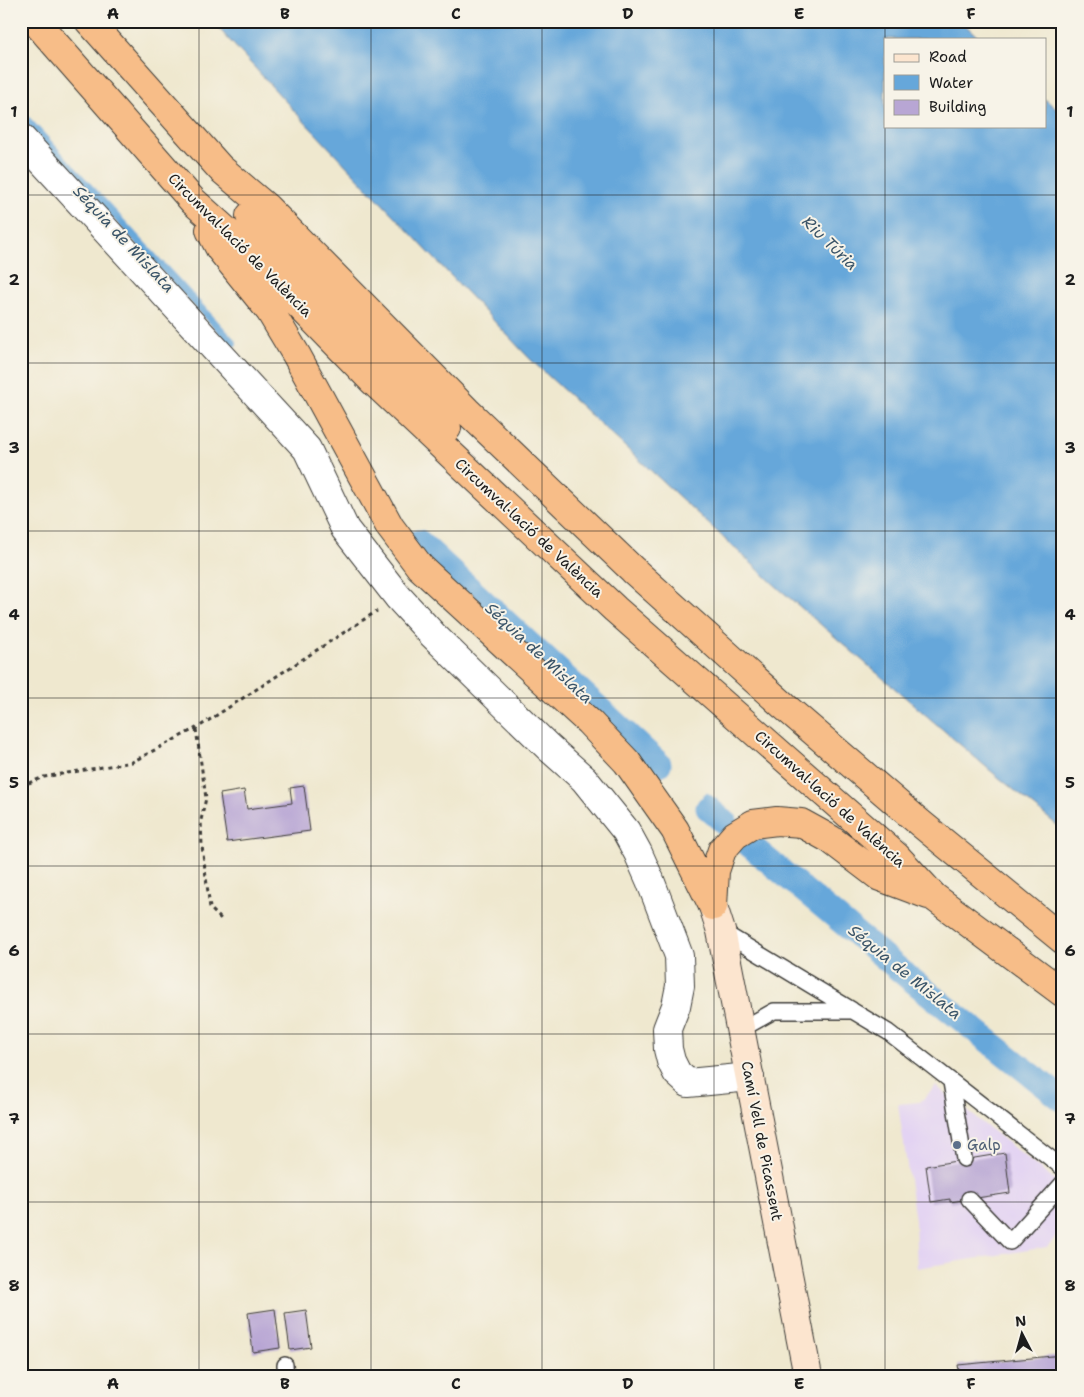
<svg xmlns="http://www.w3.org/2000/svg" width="1084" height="1397" viewBox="0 0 1084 1397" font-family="'Shantell Sans',sans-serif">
	<rect width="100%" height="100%" fill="#f7f3e8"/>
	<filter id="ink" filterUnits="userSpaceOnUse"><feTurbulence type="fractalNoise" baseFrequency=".02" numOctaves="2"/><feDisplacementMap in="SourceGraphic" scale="10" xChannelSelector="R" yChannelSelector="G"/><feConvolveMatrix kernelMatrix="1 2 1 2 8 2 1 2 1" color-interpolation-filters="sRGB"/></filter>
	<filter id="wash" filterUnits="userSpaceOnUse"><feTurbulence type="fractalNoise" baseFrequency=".0096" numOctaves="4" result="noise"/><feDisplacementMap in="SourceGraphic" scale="20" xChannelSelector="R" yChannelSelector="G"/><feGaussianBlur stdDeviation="1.12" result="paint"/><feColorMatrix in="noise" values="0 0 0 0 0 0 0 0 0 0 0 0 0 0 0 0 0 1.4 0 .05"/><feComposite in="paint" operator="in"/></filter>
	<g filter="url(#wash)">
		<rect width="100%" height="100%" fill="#efe8cf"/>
		<path fill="#e3d3f3" d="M 936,1086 L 1063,1187 L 1063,1229 L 1047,1247 L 917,1268 L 915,1220 L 898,1104 L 920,1102 Z"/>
		<path fill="#66a7da" stroke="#41627b" d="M 212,21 L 961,21 L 980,39 L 885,39 L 885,126 L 1045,126 L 1045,99 L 1063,115 L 1063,830 L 992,772 L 777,587 L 530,359 L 298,115 Z"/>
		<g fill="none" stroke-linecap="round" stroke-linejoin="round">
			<path stroke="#66a7da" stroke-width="8" d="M 21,114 L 233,343
				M 425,536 L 664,758
				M 707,797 L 733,818
				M 757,840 L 915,972 L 1063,1090"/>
			<path stroke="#66a7da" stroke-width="25" d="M 419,542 L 659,764
				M 708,808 L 725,823
				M 748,844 L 908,977 L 1063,1100"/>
		</g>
		<g id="blocks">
			<path fill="#b8a6d4" d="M 304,786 L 310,831 L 227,842 L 220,794 L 244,790 L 247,809 L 292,803 L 290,788 Z
				M 1005,1153 L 1010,1193 L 950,1202 L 950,1199 L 931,1202 L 926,1166 Z
				M 275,1309 L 280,1348 L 253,1352 L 248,1313 Z
				M 306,1310 L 311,1347 L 290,1350 L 285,1313 Z
				M 1063,1355 L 1063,1376 L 960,1376 L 958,1365 Z"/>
		</g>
	</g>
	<g filter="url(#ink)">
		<use href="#blocks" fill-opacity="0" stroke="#3c3b37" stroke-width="1"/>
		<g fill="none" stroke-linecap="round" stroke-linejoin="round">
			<g stroke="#3c3b37" stroke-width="18">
				<path id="lane" d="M 721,931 L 852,1010
					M 740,1030 L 774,1011 L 853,1011 L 888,1032 L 1063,1168
					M 951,1082 L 964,1159
					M 969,1199 L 1010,1242 L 1063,1183
					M 285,1365 L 286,1376"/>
			</g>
			<g stroke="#3c3b37" stroke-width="30">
				<path id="street" d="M 21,138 L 307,449 L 345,529 L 398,597 L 433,635 L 548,747 L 584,779 L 626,831 L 638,853 L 650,880 L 679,956 L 680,986 L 676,1006 L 667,1029 L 668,1049 L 671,1061 L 677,1073 L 688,1083 L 750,1077"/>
			</g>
			<g stroke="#3c3b37" stroke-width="30">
				<path id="secondary" d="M 713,906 L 721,931 L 808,1376"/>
			</g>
			<g stroke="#3c3b37" stroke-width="30">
				<path id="highway" d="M 35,21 L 193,201 L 233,237 L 372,380 L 615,609 L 896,856 L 934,897 L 1063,993
					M 89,21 L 220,168 L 267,208 L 467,411 L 633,570 L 784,706 L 920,823 L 1063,940
					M 250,216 L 447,428
					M 210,230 L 220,249 L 270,311 L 297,356 L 390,527 L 420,567 L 589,722 L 627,762 L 675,830 L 713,906
					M 713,906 L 715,871 L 722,850 L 735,835 L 753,824 L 777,821 L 801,823 L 830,839 L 880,877 L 928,895"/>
			</g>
			<path stroke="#3c3b37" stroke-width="3" stroke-dasharray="4 4" stroke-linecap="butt" d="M 196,729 L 206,798 L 201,820 L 202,846 L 210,908 L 223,921
				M 21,786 L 44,777 L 132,762 L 200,726 L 377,611
				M 21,810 L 24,817"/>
			<use href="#lane" stroke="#fff" stroke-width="15"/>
			<use href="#street" stroke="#fff" stroke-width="28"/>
			<use href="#secondary" stroke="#fce5cf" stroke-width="28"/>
			<use href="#highway" stroke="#f7bd88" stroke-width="28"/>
		</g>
	</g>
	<path fill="none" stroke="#1c1c1c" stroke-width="1" stroke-opacity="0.55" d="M 199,21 L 199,1376M 371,21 L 371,1376M 542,21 L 542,1376M 714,21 L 714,1376M 885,21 L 885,1376M 21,195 L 1063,195M 21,363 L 1063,363M 21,531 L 1063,531M 21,698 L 1063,698M 21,866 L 1063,866M 21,1034 L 1063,1034M 21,1202 L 1063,1202"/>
	<circle fill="#5c6f8a" stroke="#f7f3e8" stroke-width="2" cx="957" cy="1145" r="5"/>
	<g text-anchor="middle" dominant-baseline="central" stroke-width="4" stroke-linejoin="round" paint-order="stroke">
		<g font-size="15" fill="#1c1c1c" stroke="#f7f3e8">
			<text transform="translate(240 245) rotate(45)">Circumval·lació de València</text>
			<text transform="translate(529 528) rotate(43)">Circumval·lació de València</text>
			<text transform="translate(830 799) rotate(42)">Circumval·lació de València</text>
			<text transform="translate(762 1141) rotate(79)">Camí Vell de Picassent</text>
		</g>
		<g font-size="15" fill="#4e5e75" stroke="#f7f3e8" text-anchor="start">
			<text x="967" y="1145">Galp</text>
		</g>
		<g font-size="16" font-style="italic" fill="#3a5468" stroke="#f7f3e8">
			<text transform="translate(124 239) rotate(47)">Séquia de Mislata</text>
			<text transform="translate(830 243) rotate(44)">Riu Túria</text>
			<text transform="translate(539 653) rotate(43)">Séquia de Mislata</text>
			<text transform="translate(905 972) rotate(39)">Séquia de Mislata</text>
		</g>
	</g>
	<rect width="1084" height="1397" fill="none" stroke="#f7f3e8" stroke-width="55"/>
	<rect x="884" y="38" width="162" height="90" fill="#f7f3e8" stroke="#9f9d96"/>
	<rect x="894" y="54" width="25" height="8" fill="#fce5cf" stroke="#9f9d96"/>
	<text x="929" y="62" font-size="15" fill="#1c1c1c">Road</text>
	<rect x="894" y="75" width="25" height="15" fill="#66a7da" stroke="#9f9d96"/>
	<text x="929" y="88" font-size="15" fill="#1c1c1c">Water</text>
	<rect x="894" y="100" width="25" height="15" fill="#b8a6d4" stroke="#9f9d96"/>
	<text x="929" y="112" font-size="15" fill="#1c1c1c">Building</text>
	<g transform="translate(1022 1334) rotate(354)" stroke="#f7f3e8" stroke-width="4" paint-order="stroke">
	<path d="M0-4L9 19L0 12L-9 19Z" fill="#1c1c1c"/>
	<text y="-8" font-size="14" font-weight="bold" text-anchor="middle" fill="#1c1c1c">N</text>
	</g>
	<rect x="28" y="28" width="1028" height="1342" fill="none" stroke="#1c1c1c" stroke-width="2"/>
	<g font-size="16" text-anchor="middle" font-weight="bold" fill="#1c1c1c">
		<text x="113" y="19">A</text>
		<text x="285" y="19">B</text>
		<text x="456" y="19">C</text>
		<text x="628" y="19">D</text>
		<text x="799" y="19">E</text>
		<text x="971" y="19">F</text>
		<text x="14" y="117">1</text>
		<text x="1070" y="117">1</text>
		<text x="14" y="285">2</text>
		<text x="1070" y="285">2</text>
		<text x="14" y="453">3</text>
		<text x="1070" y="453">3</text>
		<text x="14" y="620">4</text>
		<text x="1070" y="620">4</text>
		<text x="14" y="788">5</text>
		<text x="1070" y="788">5</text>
		<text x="14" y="956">6</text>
		<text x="1070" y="956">6</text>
		<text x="14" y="1124">7</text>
		<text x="1070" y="1124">7</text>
		<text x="14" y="1291">8</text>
		<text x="1070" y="1291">8</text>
		<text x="113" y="1389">A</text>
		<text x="285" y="1389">B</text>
		<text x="456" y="1389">C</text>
		<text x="628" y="1389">D</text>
		<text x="799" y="1389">E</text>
		<text x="971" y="1389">F</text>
	</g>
</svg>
